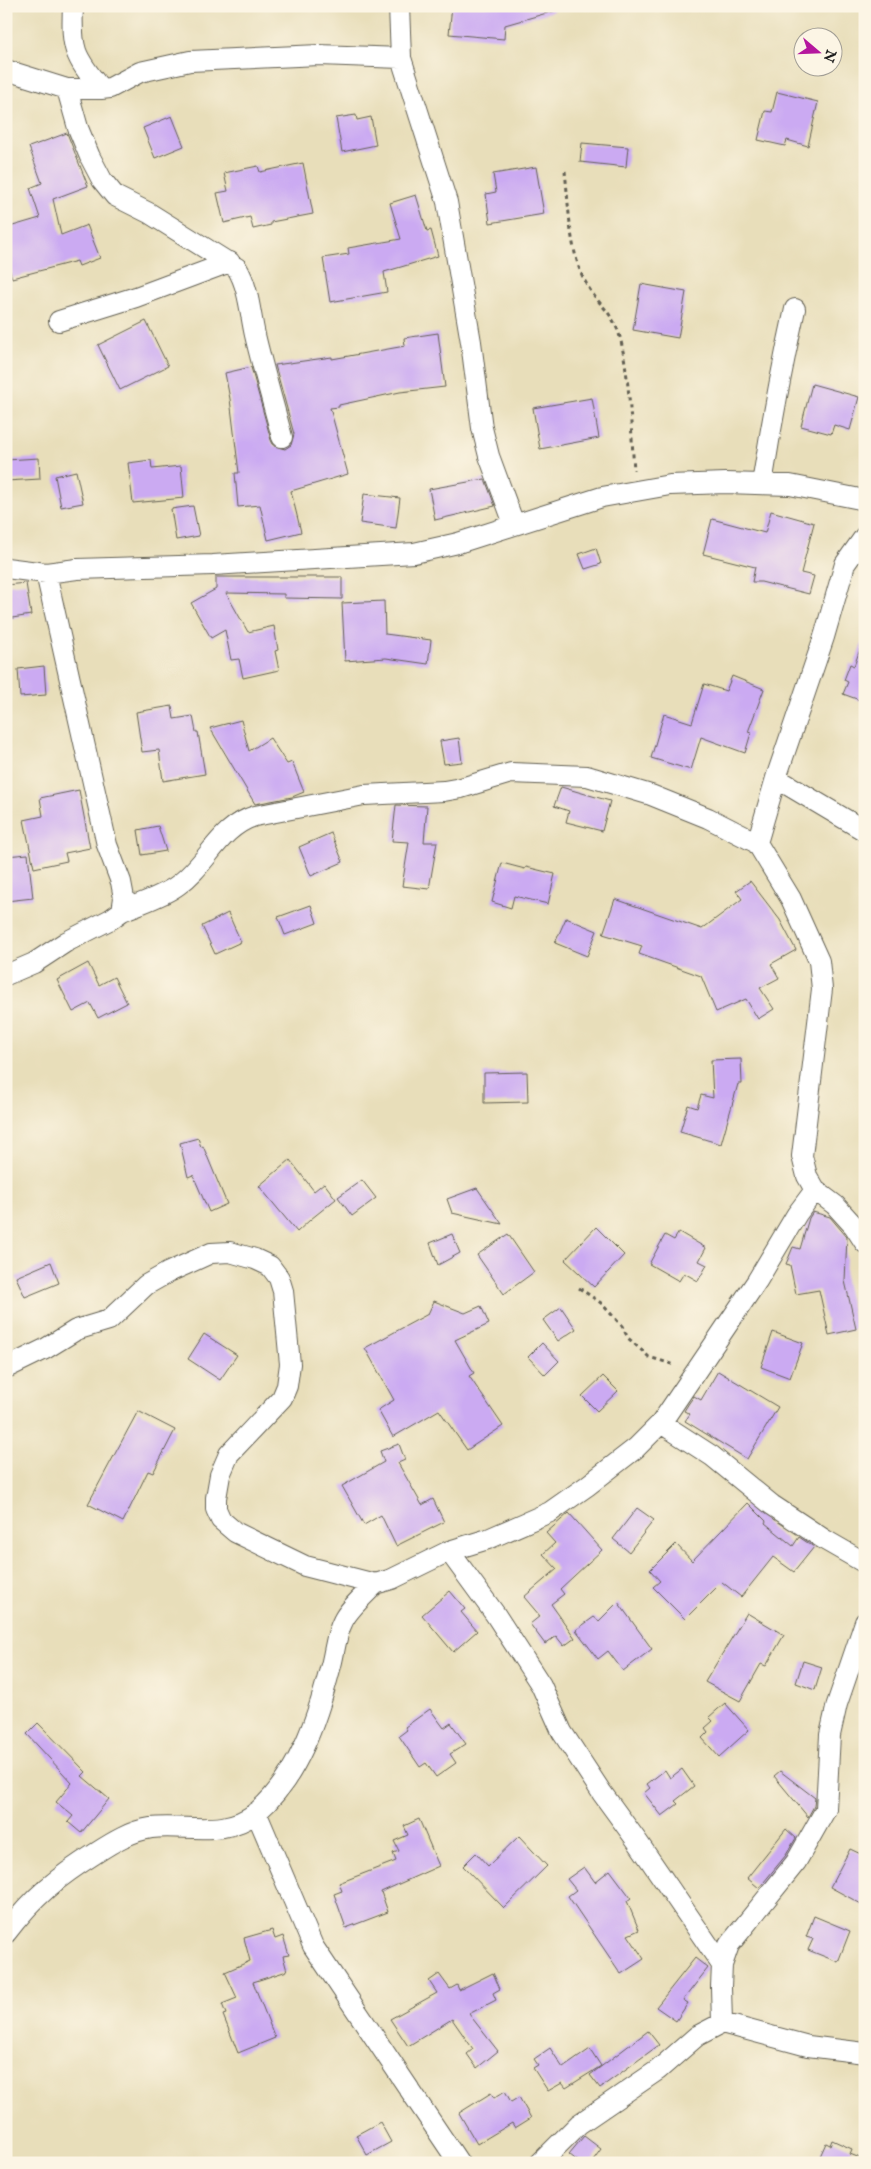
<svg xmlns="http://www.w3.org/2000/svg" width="871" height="2169" viewBox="0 0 871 2169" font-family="'IM FELL English',serif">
	<rect width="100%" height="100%" fill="#fcf5e5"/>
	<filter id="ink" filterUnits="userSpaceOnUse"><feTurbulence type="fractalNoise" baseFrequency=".02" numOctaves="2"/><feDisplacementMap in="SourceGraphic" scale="10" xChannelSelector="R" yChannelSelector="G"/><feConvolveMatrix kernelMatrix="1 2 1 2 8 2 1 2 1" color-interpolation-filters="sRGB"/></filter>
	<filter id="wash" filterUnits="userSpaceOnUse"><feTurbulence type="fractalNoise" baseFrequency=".0096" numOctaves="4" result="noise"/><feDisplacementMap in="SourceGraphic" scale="20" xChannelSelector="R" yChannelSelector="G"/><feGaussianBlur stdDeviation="1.12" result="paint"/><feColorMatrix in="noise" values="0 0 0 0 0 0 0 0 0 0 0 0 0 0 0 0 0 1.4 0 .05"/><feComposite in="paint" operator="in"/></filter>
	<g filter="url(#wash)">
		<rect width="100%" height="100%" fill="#e8deba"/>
		<g id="blocks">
			<path fill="#cbaaf2" d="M 452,6 L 553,6 L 554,11 L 505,25 L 504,39 L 449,34 Z
				M 777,92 L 818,102 L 808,146 L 787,140 L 785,146 L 758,140 L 765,111 L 772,112 Z
				M 356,115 L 357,120 L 371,117 L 376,145 L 342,152 L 336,118 Z
				M 172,116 L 184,146 L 155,158 L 143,128 Z
				M 67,133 L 88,186 L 53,199 L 61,235 L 87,225 L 100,258 L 79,266 L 77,261 L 12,278 L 6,259 L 6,228 L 40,218 L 30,188 L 42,183 L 29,147 Z
				M 582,143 L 628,147 L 626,167 L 580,162 Z
				M 303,163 L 313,214 L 271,222 L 271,225 L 253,229 L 250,217 L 224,223 L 217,193 L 228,191 L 224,173 L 258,166 L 260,172 Z
				M 536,167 L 544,214 L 490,223 L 486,194 L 496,192 L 493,174 Z
				M 416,195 L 427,231 L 431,230 L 438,256 L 384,272 L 387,292 L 330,302 L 323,258 L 349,254 L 348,248 L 401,239 L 390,203 Z
				M 641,284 L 686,292 L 678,338 L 633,330 Z
				M 146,321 L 168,366 L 120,390 L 98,345 Z
				M 438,333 L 445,387 L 400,392 L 339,405 L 339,407 L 330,408 L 348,474 L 291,491 L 301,532 L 268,540 L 260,505 L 238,507 L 235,473 L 239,473 L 230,399 L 225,373 L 251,367 L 271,440 L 274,446 L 285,449 L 291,445 L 294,434 L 275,365 L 332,357 L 332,359 L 405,346 L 404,338 Z
				M 812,384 L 859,397 L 850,430 L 834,425 L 831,434 L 801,426 Z
				M 592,398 L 599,438 L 540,449 L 533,408 Z
				M 39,458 L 40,479 L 6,481 L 6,460 Z
				M 151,460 L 152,469 L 181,466 L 184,498 L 133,503 L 128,463 Z
				M 76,471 L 83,503 L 61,507 L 55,476 Z
				M 485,479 L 495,506 L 435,520 L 429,489 Z
				M 364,494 L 400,498 L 396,528 L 360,523 Z
				M 193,506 L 199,536 L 176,540 L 171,509 Z
				M 771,511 L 814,523 L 801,573 L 814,576 L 809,594 L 761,582 L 752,582 L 755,567 L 703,554 L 712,519 L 765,533 Z
				M 596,548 L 601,564 L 585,569 L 579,554 Z
				M 216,577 L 342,577 L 342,599 L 284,598 L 284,594 L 226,593 L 248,632 L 274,626 L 278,650 L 275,651 L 279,670 L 243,678 L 239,659 L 231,660 L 225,630 L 211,638 L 191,603 L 216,589 Z
				M 26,583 L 31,615 L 6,619 L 6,585 Z
				M 384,601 L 385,634 L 431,640 L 428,664 L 386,658 L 345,661 L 342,603 Z
				M 863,641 L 865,641 L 865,702 L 843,694 L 848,682 L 844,680 L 850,664 L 854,666 Z
				M 44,666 L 46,695 L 20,697 L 18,669 Z
				M 732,676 L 764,689 L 748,732 L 751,733 L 745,753 L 701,737 L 691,770 L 651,758 L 664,714 L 692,723 L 704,684 L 726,691 Z
				M 172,706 L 174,719 L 193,716 L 196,732 L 198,732 L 205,774 L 163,781 L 159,750 L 142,752 L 136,712 Z
				M 241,720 L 249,751 L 270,738 L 287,764 L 292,762 L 304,792 L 292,797 L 255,804 L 210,728 Z
				M 459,738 L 462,762 L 444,764 L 440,741 Z
				M 561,787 L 610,801 L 602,831 L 566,822 L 569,811 L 554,806 Z
				M 79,790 L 90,848 L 65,853 L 67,861 L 34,868 L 24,820 L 43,816 L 40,798 Z
				M 396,805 L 427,806 L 424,842 L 437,842 L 429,889 L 402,886 L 409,842 L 392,841 Z
				M 158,826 L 166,851 L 142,855 L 138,830 Z
				M 331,833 L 343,862 L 311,876 L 299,847 Z
				M 28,854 L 33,898 L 6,901 L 6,856 Z
				M 502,863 L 525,869 L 526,867 L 555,874 L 548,904 L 514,896 L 511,908 L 492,902 Z
				M 750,881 L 780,920 L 796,950 L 771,964 L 779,978 L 760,988 L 774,1009 L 758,1019 L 746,999 L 716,1012 L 701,976 L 639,954 L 642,946 L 603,934 L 615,899 L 702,929 L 742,899 L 736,891 Z
				M 311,905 L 317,923 L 285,935 L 278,917 Z
				M 228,913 L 241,942 L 215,954 L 202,926 Z
				M 566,918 L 597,931 L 587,956 L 555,943 Z
				M 88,963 L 99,985 L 114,977 L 127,1003 L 98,1018 L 90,1003 L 73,1012 L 57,980 Z
				M 741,1059 L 742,1084 L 738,1084 L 721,1144 L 680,1132 L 688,1105 L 697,1108 L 701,1095 L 713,1098 L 711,1060 Z
				M 527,1072 L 528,1102 L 484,1103 L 484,1073 Z
				M 198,1138 L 201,1147 L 203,1146 L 227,1204 L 209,1212 L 193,1175 L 188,1177 L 180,1143 Z
				M 290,1160 L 314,1191 L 324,1183 L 336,1199 L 311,1219 L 297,1232 L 259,1186 Z
				M 362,1180 L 376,1198 L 352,1216 L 338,1197 Z
				M 477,1188 L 502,1224 L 452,1213 L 447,1199 Z
				M 813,1212 L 830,1217 L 847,1237 L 845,1281 L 856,1329 L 829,1335 L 819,1290 L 796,1294 L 790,1265 L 786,1264 L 793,1247 L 800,1249 L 809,1218 Z
				M 596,1227 L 624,1255 L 594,1287 L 565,1260 Z
				M 679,1232 L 706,1248 L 699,1261 L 707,1265 L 698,1281 L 684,1273 L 679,1281 L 649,1264 L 665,1235 L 674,1240 Z
				M 452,1234 L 460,1253 L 438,1265 L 430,1243 Z
				M 508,1234 L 534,1272 L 504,1294 L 477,1255 Z
				M 51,1262 L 59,1283 L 25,1297 L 16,1277 Z
				M 434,1301 L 465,1313 L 481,1306 L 489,1324 L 455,1340 L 474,1373 L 469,1376 L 503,1426 L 467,1450 L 439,1410 L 393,1437 L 378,1410 L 394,1400 L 365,1348 L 428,1314 Z
				M 561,1307 L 576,1329 L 558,1341 L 543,1320 Z
				M 773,1332 L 803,1343 L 790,1378 L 761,1367 Z
				M 204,1334 L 237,1355 L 220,1380 L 188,1359 Z
				M 542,1343 L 559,1361 L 545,1375 L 528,1357 Z
				M 718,1371 L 778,1407 L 747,1459 L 685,1421 L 690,1414 L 684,1411 L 689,1403 L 694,1396 L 701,1400 Z
				M 603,1376 L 618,1391 L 597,1411 L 582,1396 Z
				M 138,1411 L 175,1430 L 153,1473 L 148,1471 L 123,1522 L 88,1504 Z
				M 399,1444 L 405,1460 L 398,1463 L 422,1505 L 433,1499 L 444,1522 L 396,1546 L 381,1515 L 364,1525 L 342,1486 L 384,1462 L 380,1451 Z
				M 748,1503 L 766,1521 L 765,1523 L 793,1546 L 799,1537 L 814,1547 L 794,1572 L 773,1557 L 741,1597 L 722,1582 L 685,1619 L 653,1587 L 660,1581 L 650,1570 L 676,1544 L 692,1561 Z
				M 637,1508 L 654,1520 L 629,1552 L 613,1539 Z
				M 569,1513 L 602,1550 L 560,1589 L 564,1594 L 551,1604 L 575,1638 L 564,1646 L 556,1636 L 545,1644 L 530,1624 L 540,1616 L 524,1597 L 557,1569 L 543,1554 L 555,1543 L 546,1533 Z
				M 450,1591 L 465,1609 L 461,1612 L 477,1631 L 453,1652 L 422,1615 Z
				M 618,1602 L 652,1649 L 623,1671 L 608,1651 L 598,1659 L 576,1630 L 594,1617 L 599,1621 Z
				M 747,1613 L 784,1635 L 766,1666 L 761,1664 L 740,1701 L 705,1682 Z
				M 803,1661 L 822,1667 L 815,1690 L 796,1683 Z
				M 725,1703 L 749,1730 L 719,1757 L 702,1738 L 708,1732 L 705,1728 L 713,1721 L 709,1717 Z
				M 430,1709 L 444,1728 L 451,1723 L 466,1744 L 450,1754 L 456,1763 L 436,1777 L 426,1763 L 420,1767 L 399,1736 L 407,1730 L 405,1727 Z
				M 38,1723 L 86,1772 L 82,1776 L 109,1799 L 81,1833 L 68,1822 L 73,1816 L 56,1802 L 72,1783 L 27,1734 Z
				M 682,1769 L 694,1786 L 675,1801 L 678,1804 L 662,1816 L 644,1793 L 650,1788 L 647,1784 L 665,1770 L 670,1778 Z
				M 780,1771 L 815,1798 L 814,1806 L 808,1817 L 774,1776 Z
				M 419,1819 L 439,1866 L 381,1892 L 388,1912 L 346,1928 L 334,1894 L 342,1891 L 339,1883 L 396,1861 L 393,1853 L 399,1851 L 394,1841 L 408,1835 L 404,1826 Z
				M 786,1829 L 796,1838 L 786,1855 L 759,1888 L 747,1878 Z
				M 519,1836 L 547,1866 L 504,1908 L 463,1866 L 476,1853 L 488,1866 Z
				M 850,1849 L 865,1856 L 865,1906 L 830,1887 Z
				M 584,1867 L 595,1882 L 610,1870 L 631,1898 L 627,1901 L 639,1930 L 628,1935 L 644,1959 L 621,1974 L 568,1896 L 576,1890 L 567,1879 Z
				M 814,1916 L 850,1931 L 838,1962 L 808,1950 L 813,1939 L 806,1937 Z
				M 272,1930 L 275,1939 L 283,1936 L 289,1955 L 283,1956 L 287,1971 L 253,1982 L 275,2038 L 238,2053 L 223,2015 L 226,2014 L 222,2004 L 237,1998 L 225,1972 L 250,1961 L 244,1938 Z
				M 695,1958 L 708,1968 L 683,2000 L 688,2003 L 676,2021 L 656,2007 Z
				M 493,1973 L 500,1989 L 493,1993 L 496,2000 L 469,2014 L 498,2051 L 477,2068 L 467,2054 L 473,2049 L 452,2019 L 408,2046 L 390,2019 L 437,1993 L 429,1981 L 439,1974 L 450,1989 L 457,1985 L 459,1990 Z
				M 648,2031 L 659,2045 L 600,2088 L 590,2075 Z
				M 550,2048 L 563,2068 L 590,2049 L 601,2066 L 566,2088 L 562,2083 L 548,2091 L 533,2068 L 538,2065 L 534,2059 Z
				M 505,2091 L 511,2102 L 519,2097 L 531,2118 L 515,2128 L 512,2123 L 477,2144 L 459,2113 L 491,2093 L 494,2098 Z
				M 380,2122 L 391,2142 L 367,2155 L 356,2135 Z
				M 584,2136 L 601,2149 L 591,2163 L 580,2163 L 569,2154 Z
				M 832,2140 L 852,2149 L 850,2154 L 865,2160 L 865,2163 L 817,2163 L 826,2143 L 830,2145 Z"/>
		</g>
	</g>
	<g filter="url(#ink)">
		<use href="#blocks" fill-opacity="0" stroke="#636053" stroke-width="1"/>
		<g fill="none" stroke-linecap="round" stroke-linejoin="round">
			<g stroke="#636053" stroke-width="22">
				<path id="minor" d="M 73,6 C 71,49 74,56 101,89
					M 399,6 L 401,58 L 447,202 L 471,342 L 482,428 L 489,456 L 514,524
					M 6,70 L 67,89 L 101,89 L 110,88 L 140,72 L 190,61 L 319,55 L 401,58
					M 67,89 L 78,128 L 90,157 L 102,180 L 115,196 L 149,213 L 237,268 C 249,288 250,313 255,335 C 263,369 273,403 282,437
					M 59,321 L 136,297 L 230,262
					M 762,484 C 771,426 782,367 795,309
					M 6,568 L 46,573 L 77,569 L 213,565 L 414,553 L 458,543 L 602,497 L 670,485 L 726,483 L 790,485 L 865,500
					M 776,778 L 865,831
					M 757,843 L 776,778 L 824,637 L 845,564 L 865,536
					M 122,911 C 140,903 162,897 178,885 C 207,865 219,827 255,816 L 364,795 L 444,791 L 461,788 L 511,773 L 587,776 L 651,795 L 708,818 L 757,843 L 791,899 L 819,961 L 822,989 L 802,1156 L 807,1176 L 815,1190 L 835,1205 L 854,1226 L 865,1243
					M 6,975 L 34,963 L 66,942 L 111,919 L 122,911 L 124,898 L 121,882 L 107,845 L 46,573
					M 6,1368 L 45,1349 L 76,1330 L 109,1320 L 146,1285 L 169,1272 L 211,1253 L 230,1252 L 255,1259 L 270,1266 L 279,1278 L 283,1291 L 290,1364 L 287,1386 L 282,1398 L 229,1454 L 220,1475 L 216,1498 L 216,1509 L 221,1520 L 235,1532 L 305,1566 L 375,1584 L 392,1579 L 449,1551 L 488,1539 L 550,1512 L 587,1486 L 636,1448 L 661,1423 L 757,1281 L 797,1214 L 815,1190
					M 661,1423 L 712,1456 L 772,1505 L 825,1540 L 865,1563
					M 449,1551 L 495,1614 L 541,1685 L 562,1732 L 602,1793 L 637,1841 L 722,1965
					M 256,1812 L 313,1946 L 459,2163
					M 6,1933 C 34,1896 58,1877 96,1853 C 113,1842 131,1831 151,1828 C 187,1824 226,1838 257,1812 C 298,1777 317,1719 330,1669 C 335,1653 335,1636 343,1621 C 349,1608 365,1595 375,1584
					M 722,2023 L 721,1987 L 722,1965 L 729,1945 L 796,1862 L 826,1809 L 830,1735 L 837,1704 L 865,1622
					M 540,2163 L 579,2124 L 658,2070 L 697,2036 L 722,2023 L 808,2046 L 865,2053"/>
			</g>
			<path stroke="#636053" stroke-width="3" stroke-dasharray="4 4" stroke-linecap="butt" d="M 565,171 C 569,205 569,253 586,283 C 598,306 614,311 621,341 C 630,383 631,428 634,470
				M 579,1288 L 601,1303 L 622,1326 L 628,1338 L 649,1357 L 675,1365"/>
			<use href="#minor" stroke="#fff" stroke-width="20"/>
		</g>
	</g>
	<rect width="871" height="2169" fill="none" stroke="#fcf5e5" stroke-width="25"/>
	<g transform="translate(818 52) rotate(109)"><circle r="24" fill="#fcf5e5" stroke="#a29e95"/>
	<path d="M0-4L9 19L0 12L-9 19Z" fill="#b5179e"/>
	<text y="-8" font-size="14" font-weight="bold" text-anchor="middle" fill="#1c1c1c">N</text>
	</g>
</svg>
